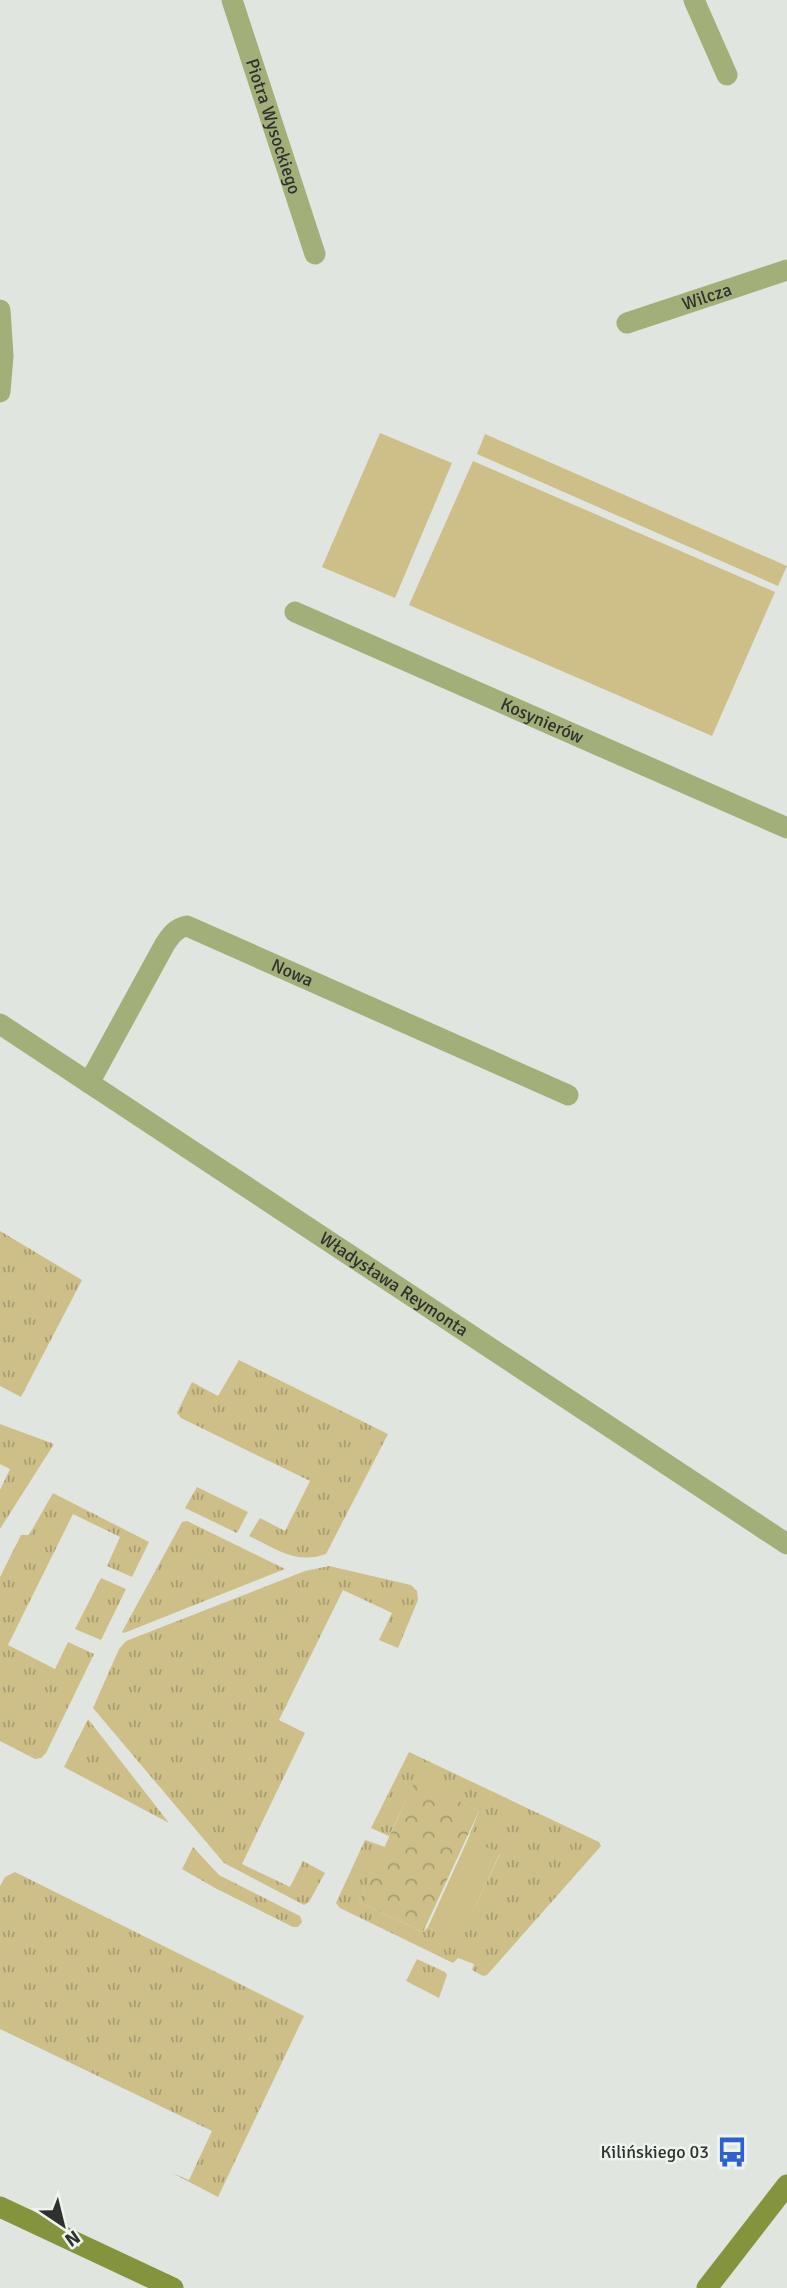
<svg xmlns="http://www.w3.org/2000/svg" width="787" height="2288" viewBox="0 0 787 2288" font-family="Signika,sans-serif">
	<defs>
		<pattern id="grass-tufts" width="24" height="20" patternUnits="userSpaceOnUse" patternTransform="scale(1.75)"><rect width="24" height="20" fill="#cebf88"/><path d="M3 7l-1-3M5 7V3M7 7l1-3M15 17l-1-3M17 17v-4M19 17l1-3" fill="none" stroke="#a89c70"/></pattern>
		<pattern id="park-crowns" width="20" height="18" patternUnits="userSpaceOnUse" patternTransform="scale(1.75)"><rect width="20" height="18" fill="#cebf88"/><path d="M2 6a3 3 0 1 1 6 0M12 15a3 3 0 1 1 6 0" fill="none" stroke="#a89c70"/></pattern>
	</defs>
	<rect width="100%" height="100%" fill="#e0e5e0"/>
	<path fill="url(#grass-tufts)" d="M 0,1231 L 82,1280 L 21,1397 L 0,1386 Z
		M 239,1360 L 388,1434 L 326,1554 C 297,1565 275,1548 249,1536 L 260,1518 L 285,1531 L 310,1481 L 181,1418 L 177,1413 L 192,1382 L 218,1396 Z
		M 0,1424 L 54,1444 L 0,1529 L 0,1490 L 10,1469 L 0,1464 Z
		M 197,1487 L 248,1512 L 237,1533 L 185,1508 Z
		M 53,1493 L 149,1542 L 132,1577 L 107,1566 L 120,1537 L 73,1514 L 8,1645 L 55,1669 L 68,1642 L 94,1654 L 46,1753 L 41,1758 L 35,1759 L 0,1741 L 0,1577 L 21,1535 L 29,1535 Z
		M 187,1521 L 285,1569 L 124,1633 L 122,1632 L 182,1522 Z
		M 329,1566 L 411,1585 L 417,1591 L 418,1600 L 398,1648 L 379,1640 L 392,1613 L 343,1590 L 279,1720 L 305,1733 L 242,1864 L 290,1887 L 303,1861 L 325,1873 L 309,1902 L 304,1905 L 224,1863 L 93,1708 L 119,1649 L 126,1641 L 305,1571 Z
		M 101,1578 L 126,1589 L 101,1640 L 75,1629 Z
		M 88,1719 L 169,1823 L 64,1767 Z
		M 409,1752 L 599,1842 L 601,1846 L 487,1975 L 483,1976 L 472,1970 L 474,1964 L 458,1958 L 453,1963 L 340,1908 L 336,1903 L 365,1840 L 385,1847 L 359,1902 L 423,1932 L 428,1927 L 459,1941 L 500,1854 L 468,1839 L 479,1811 L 415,1782 L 389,1836 L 371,1828 Z
		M 193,1847 L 219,1875 L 300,1916 L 302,1922 L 298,1927 L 293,1927 L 215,1888 L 182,1869 Z
		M 15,1872 L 304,2016 L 218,2197 L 172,2173 L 189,2180 L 212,2131 L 0,2029 L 0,1886 L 5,1877 Z
		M 417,1959 L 445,1972 L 447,1975 L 439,1998 L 406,1981 Z"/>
	<path fill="url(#park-crowns)" d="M 415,1781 L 479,1811 L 423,1932 L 359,1902 Z"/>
	<path fill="#cebf88" d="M 380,433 L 452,463 L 395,598 L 322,567 Z
		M 485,434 L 787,566 L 778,586 L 477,454 Z
		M 473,461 L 775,592 L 712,736 L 409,605 Z
		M 468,1839 L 500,1853 L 459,1942 L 428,1927 Z"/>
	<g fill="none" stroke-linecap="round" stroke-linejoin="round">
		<g stroke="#a3af78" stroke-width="21">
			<path id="s1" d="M 232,0 L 315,254"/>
			<path d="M 694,0 L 727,75"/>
			<path d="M 0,310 L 3,356 L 0,392"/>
			<path id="s2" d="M 627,323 L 787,270"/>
			<path id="s3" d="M 295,612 L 787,828"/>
			<path id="s4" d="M 0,1024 L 787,1544"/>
			<path id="s5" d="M 89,1083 L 165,944 C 171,935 176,928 187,926 L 568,1095"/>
		</g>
		<path stroke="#84943d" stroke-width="21" d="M 0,2207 L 173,2288
			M 707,2288 L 787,2185"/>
	</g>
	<defs>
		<g id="bus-bare" transform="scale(2.415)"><path d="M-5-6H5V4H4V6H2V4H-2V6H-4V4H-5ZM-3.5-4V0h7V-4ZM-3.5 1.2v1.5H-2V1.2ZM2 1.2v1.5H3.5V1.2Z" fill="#2c61cf" stroke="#edf3ed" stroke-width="2.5" paint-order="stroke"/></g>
	</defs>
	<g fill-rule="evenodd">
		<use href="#bus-bare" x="732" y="2152"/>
	</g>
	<g text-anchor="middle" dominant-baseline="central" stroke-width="5" stroke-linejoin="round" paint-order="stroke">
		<g font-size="18" fill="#2f312f" stroke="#edf3ed">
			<text stroke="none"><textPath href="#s1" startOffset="133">Piotra Wysockiego</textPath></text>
			<text stroke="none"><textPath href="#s2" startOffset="84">Wilcza</textPath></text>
			<text stroke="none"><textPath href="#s3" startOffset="270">Kosynierów</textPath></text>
			<text stroke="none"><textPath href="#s5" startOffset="303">Nowa</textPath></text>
			<text stroke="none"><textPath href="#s4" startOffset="472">Władysława Reymonta</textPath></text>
		</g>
		<g font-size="18" fill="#2f312f" stroke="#edf3ed" text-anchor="end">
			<text x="709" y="2152">Kilińskiego 03</text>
		</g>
	</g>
	<g transform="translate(63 2225) rotate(145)" stroke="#edf3ed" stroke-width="5" paint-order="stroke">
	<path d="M0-5L12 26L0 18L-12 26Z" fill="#2f312f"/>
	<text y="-10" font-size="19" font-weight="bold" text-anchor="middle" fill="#2f312f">N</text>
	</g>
</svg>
